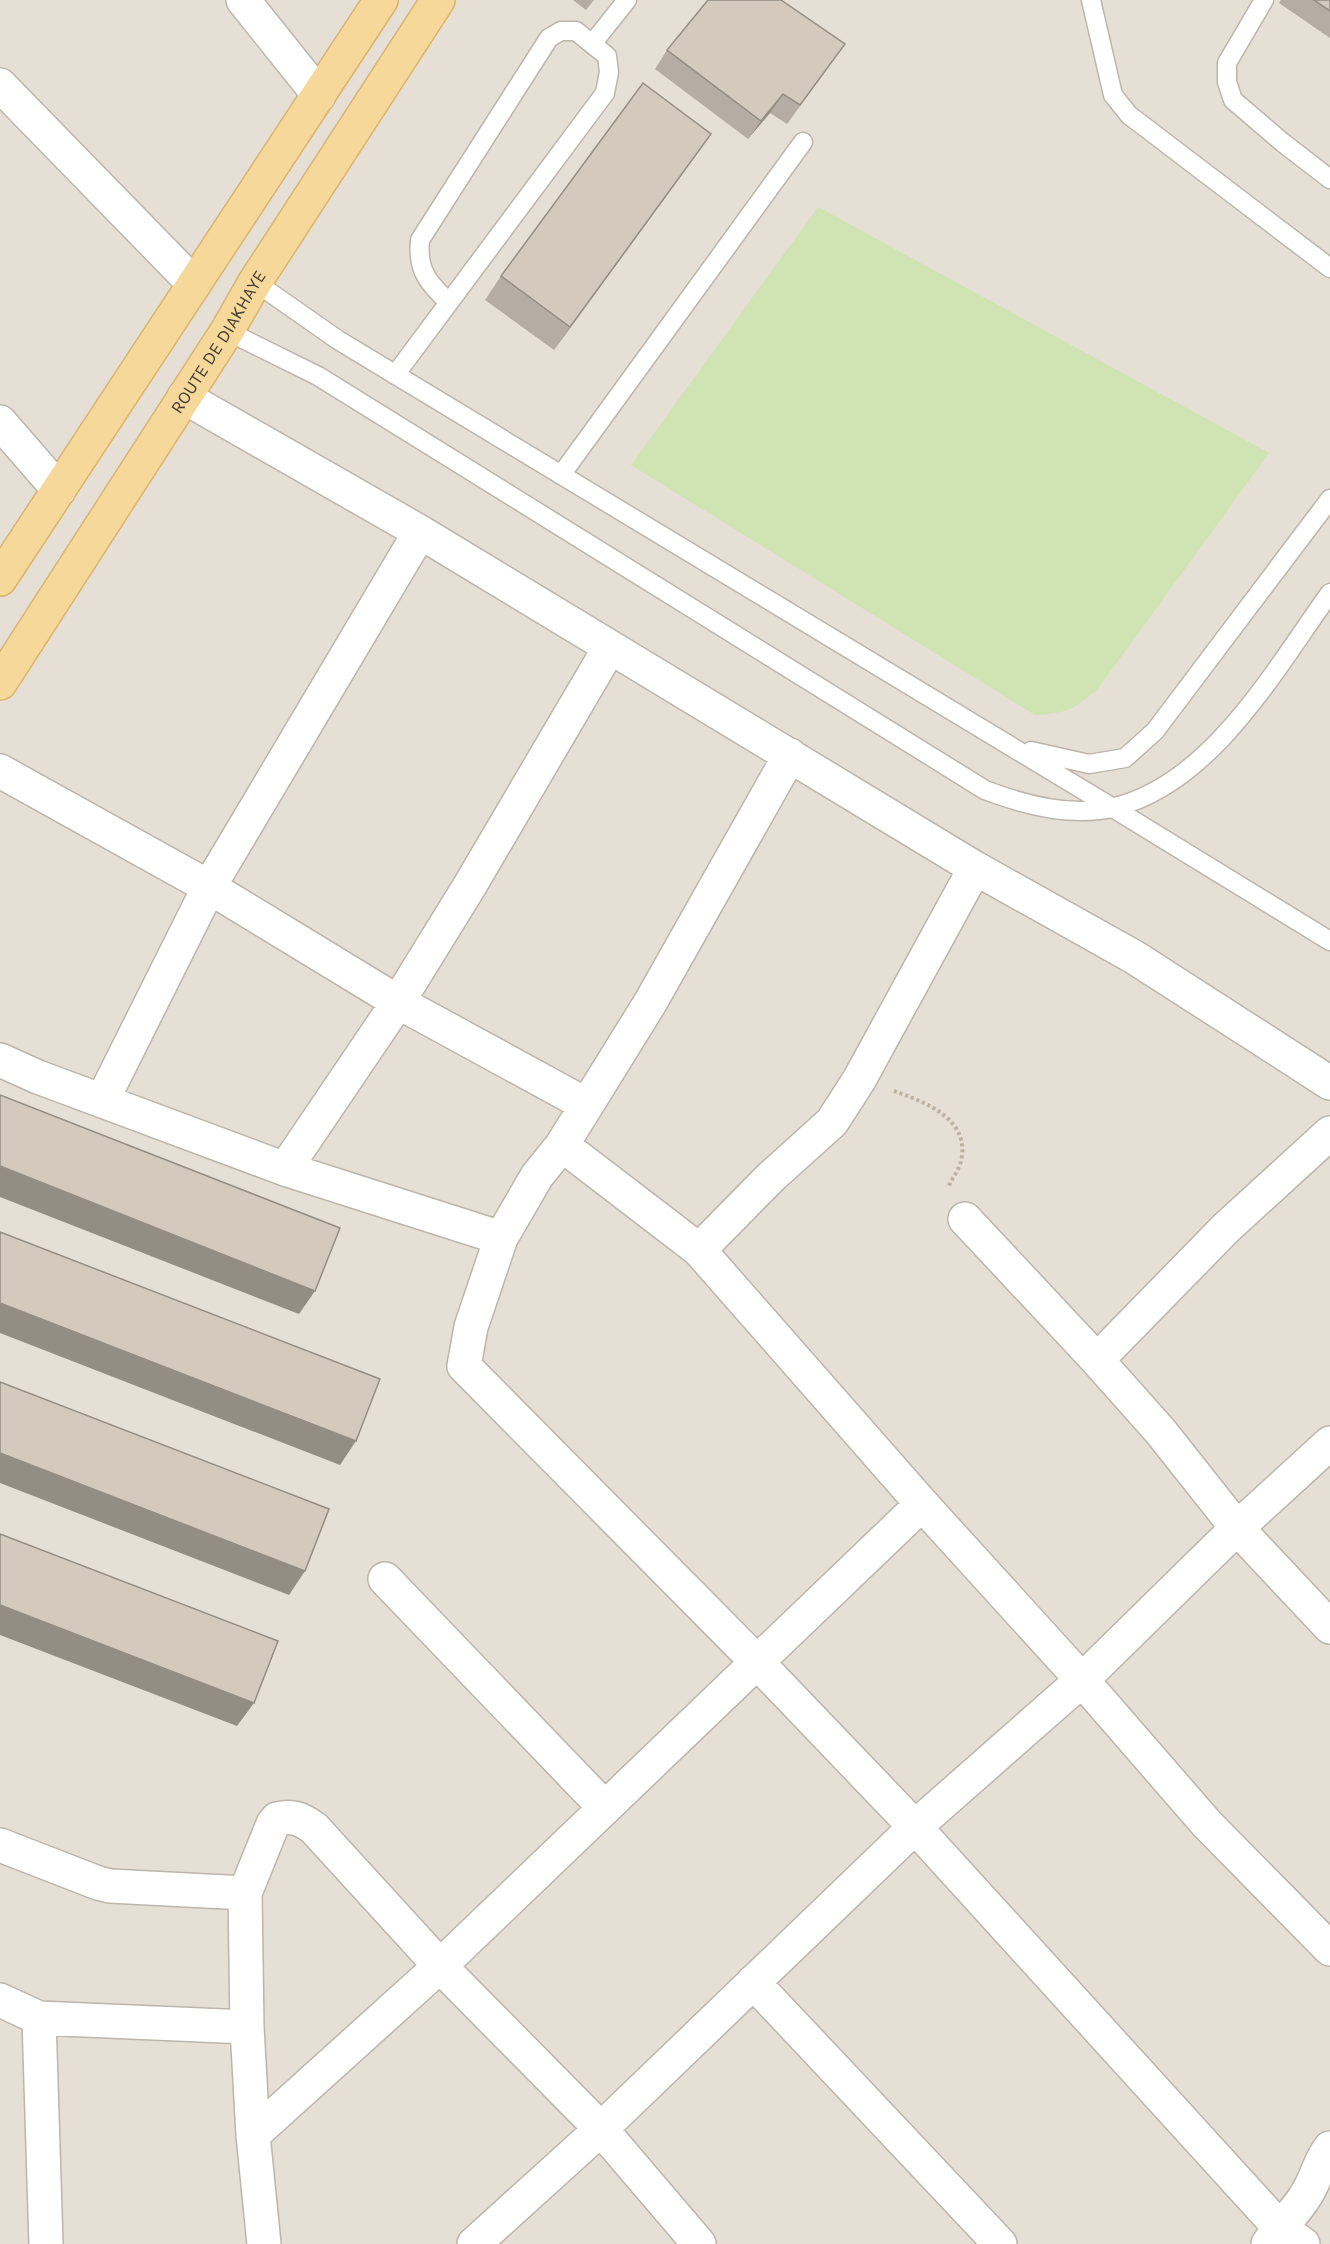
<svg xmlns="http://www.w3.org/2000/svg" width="1330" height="2244" viewBox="0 0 1330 2244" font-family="Karla,sans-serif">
	<rect width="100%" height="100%" fill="#f2eee7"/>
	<path fill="#e5dfd5" d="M 0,0 L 1330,0 L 1330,2244 L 0,2244 Z"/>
	<path fill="#d0e3b2" d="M 818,207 L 1269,453 L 1097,690 C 1072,710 1068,713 1035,715 L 631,465 Z"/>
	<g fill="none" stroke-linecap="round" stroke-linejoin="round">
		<g stroke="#bdb5aa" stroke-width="21">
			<path id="lane" d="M 1091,0 L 1113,95 L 1129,115 L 1330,268
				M 1264,0 L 1227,63 L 1227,82 L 1233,100 L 1282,142 L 1330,179
				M 592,44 L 627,0
				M 255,282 L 338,340 L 1113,808 L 1330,941
				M 227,331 L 318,376 L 985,790 C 1024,805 1073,818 1115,807 C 1212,783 1275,669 1330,593
				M 395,375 L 605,93 L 609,72 L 607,56 L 576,31 L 561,31 L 549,38 L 420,240 C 417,271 428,282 449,303
				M 561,475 L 803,142
				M 1031,751 L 1089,764 L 1125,758 L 1155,731 L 1330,499"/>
		</g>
		<g stroke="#bdb5aa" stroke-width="36">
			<path id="street" d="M 243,0 L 319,95
				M 0,85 L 194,284
				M 184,397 L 420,532 L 975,868
				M 0,422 L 59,490
				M 790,755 L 650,1003 L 562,1145 L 537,1176 L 501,1238 L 471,1327 L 464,1366 L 757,1662 L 915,1827 L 1279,2227 L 1303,2244
				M 0,771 L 209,887 L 398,1002 L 585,1104
				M 0,1060 L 38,1077 L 285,1169 L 501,1238
				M 102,1101 L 209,887 L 420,532
				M 562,1145 L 699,1250 L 922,1504 L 1082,1680 L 1207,1824 L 1330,1949
				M 285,1169 L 398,1002 L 469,887 L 610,647
				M 965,1219 L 1097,1360 L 1161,1432 L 1237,1528 L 1330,1627
				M 699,1250 L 771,1177 L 832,1122 L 859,1080 L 975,868 L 1134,957 L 1330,1083
				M 1097,1360 L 1226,1228 L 1330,1133
				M 385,1579 L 605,1808
				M 0,1845 L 98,1883 L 110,1886 L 245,1893
				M 753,1982 L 1000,2244
				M 0,2000 L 39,2018 L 247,2027
				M 39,2018 L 46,2244
				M 253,2135 L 440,1966 L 922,1504
				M 264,2244 L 253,2135 L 247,2027 L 245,1893 L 273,1824 L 277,1819 C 293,1815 301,1819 314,1828 L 440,1966 L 601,2129 L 699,2244
				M 474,2244 L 601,2129 L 915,1827 L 1082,1680 L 1237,1528 L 1330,1443
				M 1268,2244 C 1279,2227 1296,2212 1306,2195 C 1316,2180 1319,2162 1330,2148"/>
		</g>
		<g stroke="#dab36c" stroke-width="36">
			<g id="primary">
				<path d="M 0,579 L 381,0"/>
				<path id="s1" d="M 0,683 L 227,331 L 255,282 L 438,0"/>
			</g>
		</g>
		<path stroke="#bdb09c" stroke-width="4" stroke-dasharray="3 3" stroke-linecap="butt" d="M 894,1091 C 925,1102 971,1119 961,1161 C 959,1170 952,1178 949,1186"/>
		<use href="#lane" stroke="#fff" stroke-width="18"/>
		<use href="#street" stroke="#fff" stroke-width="33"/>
		<use href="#primary" stroke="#f6d89b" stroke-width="33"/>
	</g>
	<path fill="#b5ada3" d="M 573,0 L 594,0 L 586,10 Z
		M 1281,0 L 1330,0 L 1330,38 L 1279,3 Z
		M 667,50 L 832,62 L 787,124 L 770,113 L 748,139 L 655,69 Z
		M 711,134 L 554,350 L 485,300 L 501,276 Z"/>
	<path fill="#948d84" d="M 783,94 L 770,113 L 748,139 L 761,121 Z
		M 711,134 L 694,158 L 554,350 L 570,327 Z
		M 0,1166 L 315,1291 L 299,1314 L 0,1197 Z
		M 0,1303 L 356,1441 L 340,1465 L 0,1333 Z
		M 0,1453 L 305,1571 L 289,1595 L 0,1483 Z
		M 0,1605 L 254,1703 L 237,1726 L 0,1635 Z"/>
	<path fill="#d3c9bd" stroke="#948d84" stroke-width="1.5" d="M 708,0 L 781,0 L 845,44 L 800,105 L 783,94 L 761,121 L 667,50 Z
		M 1314,0 L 1330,0 L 1330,11 Z
		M 643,83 L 711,134 L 570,327 L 501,276 Z
		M 0,1095 L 340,1228 L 315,1291 L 0,1166 Z
		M 0,1232 L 380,1379 L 356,1441 L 0,1303 Z
		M 0,1382 L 329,1509 L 305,1571 L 0,1453 Z
		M 0,1534 L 278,1641 L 254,1703 L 0,1605 Z"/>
	<g text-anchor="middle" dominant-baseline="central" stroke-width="4.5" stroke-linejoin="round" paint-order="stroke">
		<g font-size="18" fill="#443e36" stroke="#fff">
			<text stroke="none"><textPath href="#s1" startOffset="405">ROUTE DE DIAKHAYE</textPath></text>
		</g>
	</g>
</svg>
